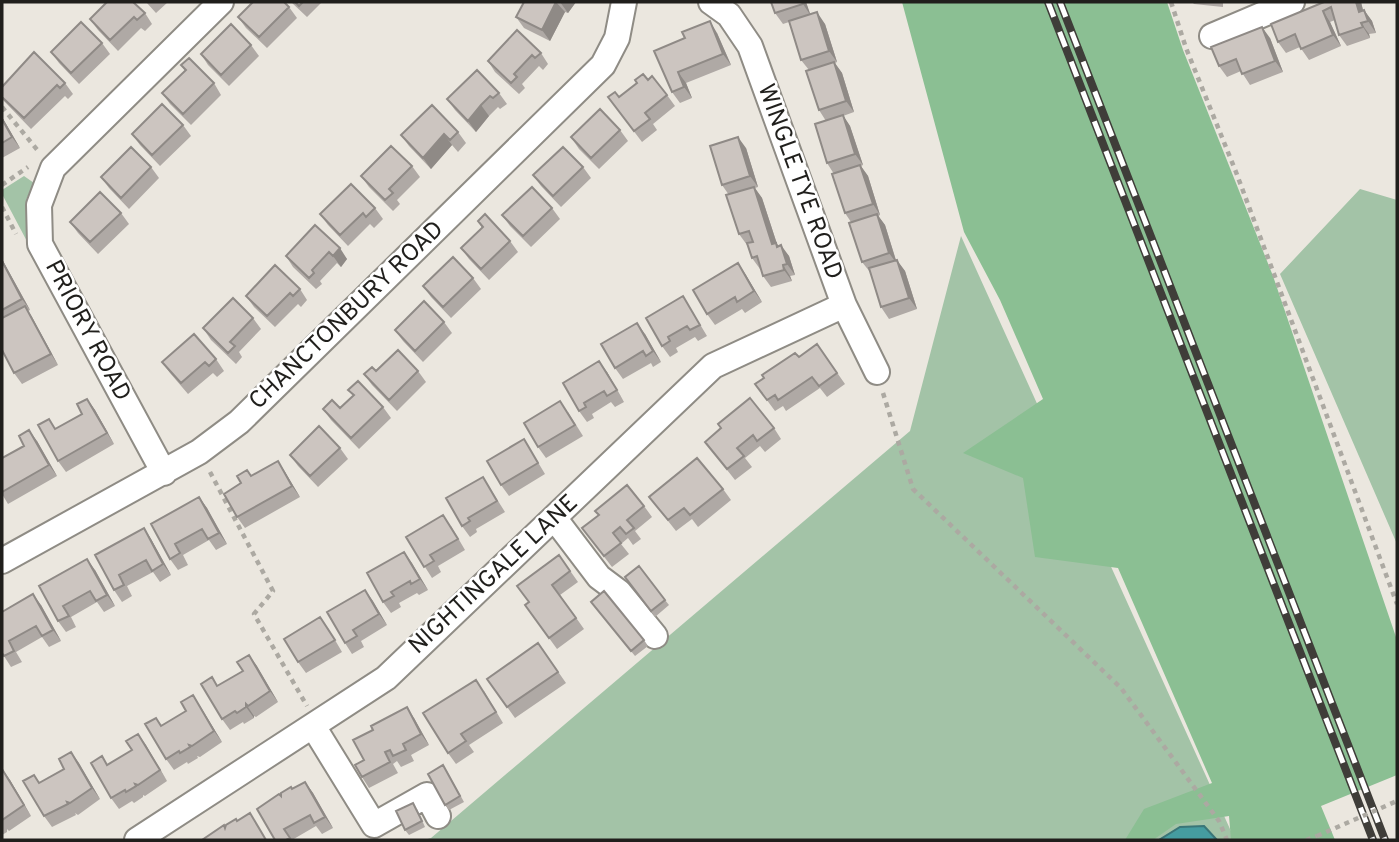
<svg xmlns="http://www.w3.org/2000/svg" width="1399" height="842" viewBox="0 0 1399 842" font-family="Overpass,sans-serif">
	<rect width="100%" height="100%" fill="#ebe7df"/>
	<path fill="#a3c3a7" d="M 24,176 L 34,183 L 26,200 L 30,247 L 2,194 L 2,190 Z
		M 1360,189 L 1397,200 L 1397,544 L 1280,274 Z
		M 961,236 L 1235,840 L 424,840 L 431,838 L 910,431 Z"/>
	<path fill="#8bbf93" d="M 902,2 L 1167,2 L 1183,50 L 1273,276 L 1397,640 L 1397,775 L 1321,806 L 1335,840 L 1231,840 L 1229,816 L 1176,824 L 1153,840 L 1125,840 L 1144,809 L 1212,783 L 1118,568 L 1035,557 L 1023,478 L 963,453 L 1043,399 L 1000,300 L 964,232 Z"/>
	<path fill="#459ca0" stroke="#3a7678" stroke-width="2" d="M 1204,826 L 1217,840 L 1159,840 L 1180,827 Z"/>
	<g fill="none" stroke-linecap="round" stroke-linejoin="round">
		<g stroke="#8f8c85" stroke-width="28">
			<path id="minor" d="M 711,2 L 729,15 L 750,46 L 844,305 L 877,372
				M 1212,36 L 1292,2
				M 164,473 L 40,244 L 39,205 L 53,168 L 221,2
				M 555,519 L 599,577 L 619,592 L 655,636
				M 2,561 L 199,452 L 239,422 L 603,65 L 617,38 L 624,2
				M 313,726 L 374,825 L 427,795 L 438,816
				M 137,840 L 386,678 L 713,366 L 844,305"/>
		</g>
		<path stroke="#aca9a2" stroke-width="4.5" stroke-dasharray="5 5" stroke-linecap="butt" d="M 1171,2 L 1186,48 L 1236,172 L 1397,604
			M 2,107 L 39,152
			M 2,185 L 28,167
			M 2,207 L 16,234
			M 883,393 L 913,489 L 1121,688 L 1219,821 L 1227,840
			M 210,472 L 273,591 L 254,614 L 307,706
			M 1306,840 L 1317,836"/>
		<use href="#minor" stroke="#fff" stroke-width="24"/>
		<g stroke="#3f3d39" stroke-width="8">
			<path id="rail" d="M 1048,2 L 1373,840
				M 1060,2 L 1385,840"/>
		</g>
		<use href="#rail" stroke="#fff" stroke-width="5" stroke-dasharray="16" stroke-linecap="butt"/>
		<path stroke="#aca9a2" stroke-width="4.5" stroke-dasharray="5 5" stroke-linecap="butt" d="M 1317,836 L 1397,801"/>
	</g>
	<path fill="#afa9a5" d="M 146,2 L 168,2 L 156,13 Z
		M 291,2 L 322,2 L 307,17 Z
		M 524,2 L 576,2 L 568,13 L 565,12 L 550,41 L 524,28 L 516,17 Z
		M 806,2 L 810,15 L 825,24 L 837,62 L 835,63 L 842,73 L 854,112 L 843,116 L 850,126 L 863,165 L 861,166 L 868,176 L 880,215 L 878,216 L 885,225 L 896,260 L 905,271 L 917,309 L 889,319 L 881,307 L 870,272 L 862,262 L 851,222 L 845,213 L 834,174 L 827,163 L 826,121 L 819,110 L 809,70 L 801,60 L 789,22 L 783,24 L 775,13 Z
		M 1192,2 L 1223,2 L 1223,7 L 1194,4 Z
		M 1324,2 L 1361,2 L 1363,10 L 1364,10 L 1372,21 L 1376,33 L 1369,34 L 1370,38 L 1347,46 L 1339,35 L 1335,20 L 1330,22 L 1341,46 L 1309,60 L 1300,47 L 1286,53 L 1278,42 Z
		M 289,7 L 297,18 L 267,48 L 246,28 L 238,17 Z
		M 145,13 L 152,24 L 145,31 L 141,28 L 118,51 L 98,30 L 90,19 Z
		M 717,33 L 731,65 L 686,83 L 692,98 L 680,103 L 672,92 L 654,51 Z
		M 1270,38 L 1283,72 L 1250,85 L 1241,71 L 1227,77 L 1219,66 Z
		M 102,43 L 110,54 L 79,84 L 59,63 L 51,52 Z
		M 251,45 L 259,56 L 229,86 L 208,65 L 201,54 Z
		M 541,53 L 548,64 L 543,70 L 539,66 L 522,84 L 525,88 L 519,94 L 495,72 L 488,61 Z
		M 181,65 L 214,83 L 221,95 L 191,125 L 170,104 L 162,93 L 185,71 Z
		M 648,80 L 667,95 L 675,106 L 653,124 L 657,130 L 642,142 L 608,97 L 619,97 Z
		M 65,83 L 73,94 L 68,99 L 65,96 L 31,129 L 2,99 L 2,87 Z
		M 499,93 L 507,104 L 500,109 L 498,107 L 489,116 L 476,132 L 455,110 L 447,99 Z
		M 2,117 L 20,148 L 2,158 Z
		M 183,125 L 191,136 L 160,166 L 140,145 L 132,134 Z
		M 620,130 L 628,141 L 599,169 L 579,149 L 571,137 Z
		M 458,132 L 466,143 L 458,152 L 452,145 L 431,169 L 409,146 L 401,135 Z
		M 746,148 L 758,187 L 755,188 L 762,198 L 777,244 L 789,256 L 795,275 L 790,276 L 792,281 L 771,287 L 763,276 L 761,269 L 760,269 L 752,258 L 748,245 L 747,245 L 739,234 L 729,195 L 722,185 Z
		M 412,166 L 420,177 L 397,200 L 400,204 L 393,211 L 369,187 L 361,176 Z
		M 151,167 L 159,178 L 129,209 L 109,188 L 101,177 Z
		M 583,167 L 591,178 L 561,207 L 541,186 L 533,175 Z
		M 375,208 L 383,219 L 374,228 L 370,224 L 348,246 L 328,225 L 320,214 Z
		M 552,208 L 560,219 L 531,247 L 510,226 L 502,215 Z
		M 121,213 L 129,224 L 98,254 L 78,233 L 70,222 Z
		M 478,221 L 510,241 L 518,252 L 489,280 L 469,259 L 461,248 L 482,228 Z
		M 315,225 L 347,259 L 341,267 L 337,263 L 320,281 L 322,284 L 316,289 L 293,267 L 286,256 Z
		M 2,259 L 30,310 L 28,311 L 58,365 L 22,384 L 14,373 L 2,350 Z
		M 738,263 L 762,302 L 745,313 L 742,309 L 715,325 L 707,314 Z
		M 473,278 L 481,289 L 451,318 L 431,297 L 423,286 Z
		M 300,289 L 307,300 L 301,307 L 298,304 L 275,327 L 254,307 L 246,296 Z
		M 683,296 L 707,336 L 698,341 L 695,337 L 676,348 L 678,352 L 670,357 L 662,346 Z
		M 253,318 L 261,329 L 239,352 L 242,357 L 236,364 L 211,340 L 203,328 Z
		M 444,322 L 452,333 L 423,362 L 403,341 L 395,330 Z
		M 645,334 L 661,362 L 653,367 L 651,363 L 623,379 L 615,368 Z
		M 817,344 L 845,384 L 827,397 L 820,388 L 786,411 L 783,406 L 775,411 L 755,384 L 799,357 Z
		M 216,359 L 224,371 L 217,377 L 213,373 L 188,394 L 170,373 L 162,362 Z
		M 376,371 L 418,371 L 426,382 L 397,411 L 372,385 L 364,374 Z
		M 607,372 L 624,402 L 615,407 L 611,402 L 592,414 L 594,418 L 587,422 L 579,411 Z
		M 348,390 L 383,407 L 391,418 L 359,449 L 331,420 L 323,409 L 340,408 L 353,396 Z
		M 87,399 L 95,410 L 114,444 L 66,472 L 58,461 L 56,429 L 82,414 Z
		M 568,412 L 583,436 L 546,458 L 538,447 Z
		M 774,428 L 781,439 L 765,452 L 760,446 L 745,458 L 752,467 L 735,480 L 705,442 Z
		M 524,439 L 545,474 L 509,496 L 501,485 Z
		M 37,441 L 57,476 L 8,504 L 2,494 L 2,458 Z
		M 340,448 L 348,459 L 318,487 L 298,466 L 290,455 Z
		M 278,461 L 285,472 L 300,497 L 245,528 L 237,517 L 241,483 L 251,476 Z
		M 483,477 L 505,512 L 476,529 L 477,532 L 470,537 L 462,526 Z
		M 723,489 L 731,500 L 698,527 L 692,519 L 676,531 L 649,497 Z
		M 199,497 L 207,508 L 227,544 L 216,550 L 209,540 L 183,555 L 188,565 L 178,570 L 170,559 L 151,524 Z
		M 644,506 L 652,517 L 635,531 L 641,539 L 633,545 L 628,538 L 621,544 L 629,554 L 612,567 L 582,528 Z
		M 451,526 L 465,550 L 438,566 L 441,572 L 432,578 L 406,537 Z
		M 144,528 L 151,539 L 171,575 L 160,582 L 153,572 L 127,586 L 132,596 L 122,602 L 114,590 L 95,555 Z
		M 404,552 L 428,590 L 419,595 L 417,593 L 399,603 L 401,607 L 391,613 L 383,602 Z
		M 559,555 L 578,582 L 560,595 L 584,629 L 557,649 L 525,605 L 529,602 Z
		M 95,570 L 115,606 L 104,612 L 97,602 L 71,617 L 76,627 L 66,632 L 58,621 L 39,586 Z
		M 625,577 L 665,600 L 669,605 L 655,617 Z
		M 365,590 L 387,625 L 361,641 L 364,647 L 352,654 L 345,643 Z
		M 41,605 L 61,641 L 49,647 L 42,637 L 16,652 L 22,662 L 11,667 L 2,653 L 2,612 Z
		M 595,607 L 644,640 L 648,646 L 635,656 Z
		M 328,628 L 342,652 L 306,673 L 298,662 Z
		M 538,643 L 566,683 L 515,718 L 487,679 Z
		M 249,655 L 278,702 L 256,717 L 254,716 L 254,718 L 244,724 L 243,722 L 230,730 L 222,719 L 212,677 L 218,686 L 243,671 Z
		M 484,691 L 503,723 L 469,745 L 474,752 L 456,764 L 448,753 Z
		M 200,706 L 222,742 L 200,757 L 197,756 L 198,758 L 188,764 L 187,762 L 174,770 L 166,759 L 156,718 L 162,726 Z
		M 414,718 L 429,745 L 411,755 L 414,761 L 401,767 L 397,761 L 393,764 L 398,773 L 369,788 L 362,777 L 364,760 Z
		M 138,734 L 167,781 L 145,796 L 143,795 L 143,797 L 134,803 L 132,801 L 119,809 L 111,798 L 107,765 L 132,750 Z
		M 71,752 L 100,799 L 78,815 L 75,813 L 76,815 L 52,827 L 44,816 L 34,775 L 40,783 L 64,769 Z
		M 2,769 L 10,780 L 31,816 L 9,831 L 7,829 L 7,832 L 2,835 Z
		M 447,771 L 464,802 L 449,810 L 445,805 Z
		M 305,782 L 313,793 L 333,828 L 322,834 L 316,826 L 292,840 L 275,840 L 281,796 Z
		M 417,809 L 425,827 L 409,835 L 405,830 Z"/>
	<path fill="#8f8a86" d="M 556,2 L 565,12 L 550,41 L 542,30 Z
		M 560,2 L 576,2 L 568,13 Z
		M 802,2 L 806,2 L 811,16 L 803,4 Z
		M 1356,2 L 1361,2 L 1366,23 L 1359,12 Z
		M 1364,10 L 1372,21 L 1376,33 L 1368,21 Z
		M 1323,11 L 1330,22 L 1341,46 L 1333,35 Z
		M 817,12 L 825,24 L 837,62 L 829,51 Z
		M 710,21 L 717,33 L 731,65 L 723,54 Z
		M 1361,23 L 1369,34 L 1370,38 L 1363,27 Z
		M 1262,27 L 1270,38 L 1283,72 L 1275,61 Z
		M 834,62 L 842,73 L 854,112 L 846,101 Z
		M 678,72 L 686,83 L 692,98 L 684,87 Z
		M 481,105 L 489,116 L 476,132 L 468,121 Z
		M 843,115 L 850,126 L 863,165 L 855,154 Z
		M 2,117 L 20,148 L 12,137 L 2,119 Z
		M 444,134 L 452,145 L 431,169 L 423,158 Z
		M 738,137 L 746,148 L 758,187 L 750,176 Z
		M 860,165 L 868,176 L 880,215 L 873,204 Z
		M 754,187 L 762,198 L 777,244 L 783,254 L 772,244 Z
		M 877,214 L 885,225 L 897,264 L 889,253 Z
		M 781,245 L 789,256 L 795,275 L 787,264 Z
		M 340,248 L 347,259 L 341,267 L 333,256 Z
		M 2,259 L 4,263 L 30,310 L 22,299 L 2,261 Z
		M 897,260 L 905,271 L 917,309 L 909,298 Z
		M 738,263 L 746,275 L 762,302 L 754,291 Z
		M 783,265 L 790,276 L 792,281 L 784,270 Z
		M 25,306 L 32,317 L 58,365 L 51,354 Z
		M 637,323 L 645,334 L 661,362 L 653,351 Z
		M 599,361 L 607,372 L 624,402 L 617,390 Z
		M 87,399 L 95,410 L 114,444 L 107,433 Z
		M 29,430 L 37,441 L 57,476 L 49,465 Z
		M 278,461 L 285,472 L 300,497 L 292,486 Z
		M 199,497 L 207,508 L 227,544 L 219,533 Z
		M 144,528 L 151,539 L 171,575 L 163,564 Z
		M 404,552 L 412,563 L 428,590 L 420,579 Z
		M 87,559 L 95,570 L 115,606 L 107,595 Z
		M 365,590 L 373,601 L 387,625 L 379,614 Z
		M 33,594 L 41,605 L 61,641 L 53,630 Z
		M 249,655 L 257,666 L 278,702 L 270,691 Z
		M 193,695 L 200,706 L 222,742 L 214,731 Z
		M 246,704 L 254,716 L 254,718 L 246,707 Z
		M 407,707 L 414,718 L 429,745 L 421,734 Z
		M 138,734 L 146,745 L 167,781 L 160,770 Z
		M 71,752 L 79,763 L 100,799 L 92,788 Z
		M 2,769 L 10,780 L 31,816 L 24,805 Z
		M 305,782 L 313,793 L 333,828 L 325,817 Z"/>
	<path fill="#ccc5c0" stroke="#8f8a86" stroke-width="2" d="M 107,2 L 133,2 L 145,13 L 137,20 L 134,17 L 110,40 L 90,19 Z
		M 253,2 L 284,2 L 289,7 L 259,37 L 238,17 Z
		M 295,2 L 303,2 L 299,6 Z
		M 524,2 L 556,2 L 542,30 L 516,17 Z
		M 771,2 L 802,2 L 803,4 L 775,13 Z
		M 1324,2 L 1356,2 L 1359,12 L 1364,10 L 1368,21 L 1361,23 L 1363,27 L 1339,35 L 1331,7 L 1323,11 L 1333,35 L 1301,49 L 1295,34 L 1278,42 L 1271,24 Z
		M 817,12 L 829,51 L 801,60 L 789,21 Z
		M 710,21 L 723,54 L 678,72 L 684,87 L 672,92 L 654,51 L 685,38 L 682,32 Z
		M 81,22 L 102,43 L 71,73 L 51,52 Z
		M 231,24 L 251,45 L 221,75 L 201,54 Z
		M 1262,27 L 1275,61 L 1242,74 L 1236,59 L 1219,66 L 1211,47 Z
		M 517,30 L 541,53 L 535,58 L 532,55 L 514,74 L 517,77 L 511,83 L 488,61 Z
		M 34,52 L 65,83 L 60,88 L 57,85 L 24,118 L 2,97 L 2,87 Z
		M 189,58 L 214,83 L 183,114 L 162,93 L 186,70 L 181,65 Z
		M 834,62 L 846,101 L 819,110 L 806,71 Z
		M 477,70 L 499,93 L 493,98 L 490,96 L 481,105 L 468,121 L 447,99 Z
		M 643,74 L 648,80 L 652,76 L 667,95 L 645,113 L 650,119 L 634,131 L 608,97 L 615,92 L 619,97 L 637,83 L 635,80 Z
		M 162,104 L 183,125 L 152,155 L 132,134 Z
		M 432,105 L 458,132 L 450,140 L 444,134 L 423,158 L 401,135 Z
		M 600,109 L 620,130 L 591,158 L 571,137 Z
		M 843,115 L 855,154 L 827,163 L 815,124 Z
		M 2,119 L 12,137 L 2,143 Z
		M 738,137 L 750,176 L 722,185 L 710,146 Z
		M 391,146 L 412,166 L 389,189 L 393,193 L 385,200 L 361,176 Z
		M 131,147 L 151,167 L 121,198 L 101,177 Z
		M 563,147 L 583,167 L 553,196 L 533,175 Z
		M 860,165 L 873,204 L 845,213 L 832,174 Z
		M 351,184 L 375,208 L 366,217 L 363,213 L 340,235 L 320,214 Z
		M 532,187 L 552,208 L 523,236 L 502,215 Z
		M 754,187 L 772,244 L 776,243 L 777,247 L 781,245 L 787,264 L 783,265 L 784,270 L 763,276 L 757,256 L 752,258 L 747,243 L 753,242 L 749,231 L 739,234 L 726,195 Z
		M 100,192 L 121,213 L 90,242 L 70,222 Z
		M 485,214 L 510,241 L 481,269 L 461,248 L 483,227 L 478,221 Z
		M 877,214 L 889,253 L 862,262 L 849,223 Z
		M 315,225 L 340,248 L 333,256 L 329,252 L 312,270 L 314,273 L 309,278 L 286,256 Z
		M 453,257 L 473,278 L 443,307 L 423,286 Z
		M 897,260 L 909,298 L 881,307 L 869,268 Z
		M 2,261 L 22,299 L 2,310 Z
		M 738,263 L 754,291 L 737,302 L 735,297 L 707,314 L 693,290 Z
		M 275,265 L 300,289 L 293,296 L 290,293 L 267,316 L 246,296 Z
		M 683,296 L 700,325 L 690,330 L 687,326 L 668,337 L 670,341 L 662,346 L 646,318 Z
		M 233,298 L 253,318 L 230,342 L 235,346 L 228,353 L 203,328 Z
		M 424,301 L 444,322 L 415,351 L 395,330 Z
		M 25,306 L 51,354 L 14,373 L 2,350 L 2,318 Z
		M 637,323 L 653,351 L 646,356 L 643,351 L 615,368 L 601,344 Z
		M 194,334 L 216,359 L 209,366 L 205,362 L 181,383 L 162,362 Z
		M 817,344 L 837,373 L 819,386 L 812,377 L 778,400 L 775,395 L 767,400 L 755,384 L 764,378 L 762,375 L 795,353 L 799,357 Z
		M 398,350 L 418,371 L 389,400 L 364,374 L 372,367 L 376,371 Z
		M 599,361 L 617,390 L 607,396 L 604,391 L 584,403 L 586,407 L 579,411 L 563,383 Z
		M 358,381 L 383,407 L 351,438 L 323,409 L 332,400 L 340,408 L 354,395 L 348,390 Z
		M 750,398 L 774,428 L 757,441 L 753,435 L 737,448 L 744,456 L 727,469 L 705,442 L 721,428 L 718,424 Z
		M 87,399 L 107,433 L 58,461 L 38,425 L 49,419 L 55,429 L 82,414 L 77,404 Z
		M 560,401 L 575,425 L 538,447 L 524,423 Z
		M 319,426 L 340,448 L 310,476 L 290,455 Z
		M 29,430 L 49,465 L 2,492 L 2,458 L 24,446 L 19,436 Z
		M 524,439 L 538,463 L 501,485 L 487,461 Z
		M 697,458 L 723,489 L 690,515 L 684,508 L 668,520 L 649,497 Z
		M 278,461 L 292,486 L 237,517 L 224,494 L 241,483 L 237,476 L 247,470 L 251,476 Z
		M 483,477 L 497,501 L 468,518 L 470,521 L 462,526 L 446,498 Z
		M 627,485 L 644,506 L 627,520 L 634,528 L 626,534 L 620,527 L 613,533 L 621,543 L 604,556 L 582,528 L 599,515 L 595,511 Z
		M 199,497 L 219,533 L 208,539 L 202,529 L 175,544 L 180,553 L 170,559 L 151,524 Z
		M 443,515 L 458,539 L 430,555 L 434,561 L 424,567 L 406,537 Z
		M 144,528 L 163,564 L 152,571 L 146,560 L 119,575 L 124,585 L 114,590 L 95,555 Z
		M 404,552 L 420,579 L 411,584 L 410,581 L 391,592 L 394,596 L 383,602 L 367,573 Z
		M 559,555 L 570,571 L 552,585 L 576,618 L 549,638 L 525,605 L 529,602 L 517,586 Z
		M 87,559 L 107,595 L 96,601 L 90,591 L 63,606 L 69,616 L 58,621 L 39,586 Z
		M 639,566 L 665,600 L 651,611 L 625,577 Z
		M 365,590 L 379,614 L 353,630 L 357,636 L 345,643 L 327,612 Z
		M 604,591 L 644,640 L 631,651 L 591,602 Z
		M 33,594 L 53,630 L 42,636 L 36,626 L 9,641 L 14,651 L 4,656 L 2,653 L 2,612 Z
		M 320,617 L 335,640 L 298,662 L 284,639 Z
		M 538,643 L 558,672 L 507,707 L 487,679 Z
		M 249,655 L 270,691 L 248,706 L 246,704 L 246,707 L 237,713 L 235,711 L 222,719 L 201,684 L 212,677 L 217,686 L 243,671 L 237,662 Z
		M 476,680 L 496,712 L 461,734 L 466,741 L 448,753 L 423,713 Z
		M 193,695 L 214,731 L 192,746 L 189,745 L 190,747 L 180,753 L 179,751 L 166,759 L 145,724 L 156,718 L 161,726 L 186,711 L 181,702 Z
		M 407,707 L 421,734 L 403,744 L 406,750 L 393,756 L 390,750 L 385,752 L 390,762 L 362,777 L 355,765 L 364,760 L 353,740 L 373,730 L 371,726 Z
		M 138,734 L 160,770 L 138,785 L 135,784 L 136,786 L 126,792 L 125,790 L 111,798 L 91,763 L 102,756 L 107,765 L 132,750 L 126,741 Z
		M 71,752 L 92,788 L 70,803 L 67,802 L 68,804 L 44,816 L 23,781 L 34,775 L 39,783 L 64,769 L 59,759 Z
		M 443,765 L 460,796 L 445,805 L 428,774 Z
		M 2,769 L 24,805 L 2,820 Z
		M 305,782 L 325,817 L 314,823 L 310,815 L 284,829 L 290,838 L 286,840 L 275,840 L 257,809 L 279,794 L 281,796 L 281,793 L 291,787 L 292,789 Z
		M 413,803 L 422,821 L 405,830 L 396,811 Z
		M 250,813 L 266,840 L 202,840 L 224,825 L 225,828 L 226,825 L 236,819 L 237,821 Z"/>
	<g text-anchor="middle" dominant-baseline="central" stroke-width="5" stroke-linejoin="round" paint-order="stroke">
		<g font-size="24" fill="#201f1c" stroke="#fff">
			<text transform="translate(799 182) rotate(70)">WINGLE TYE ROAD</text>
			<text transform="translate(347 316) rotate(-44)">CHANCTONBURY ROAD</text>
			<text transform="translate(87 331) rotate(62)">PRIORY ROAD</text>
			<text transform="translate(494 575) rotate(-43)">NIGHTINGALE LANE</text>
		</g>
	</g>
	<rect width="1399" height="842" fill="none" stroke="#201f1c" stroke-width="7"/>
</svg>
